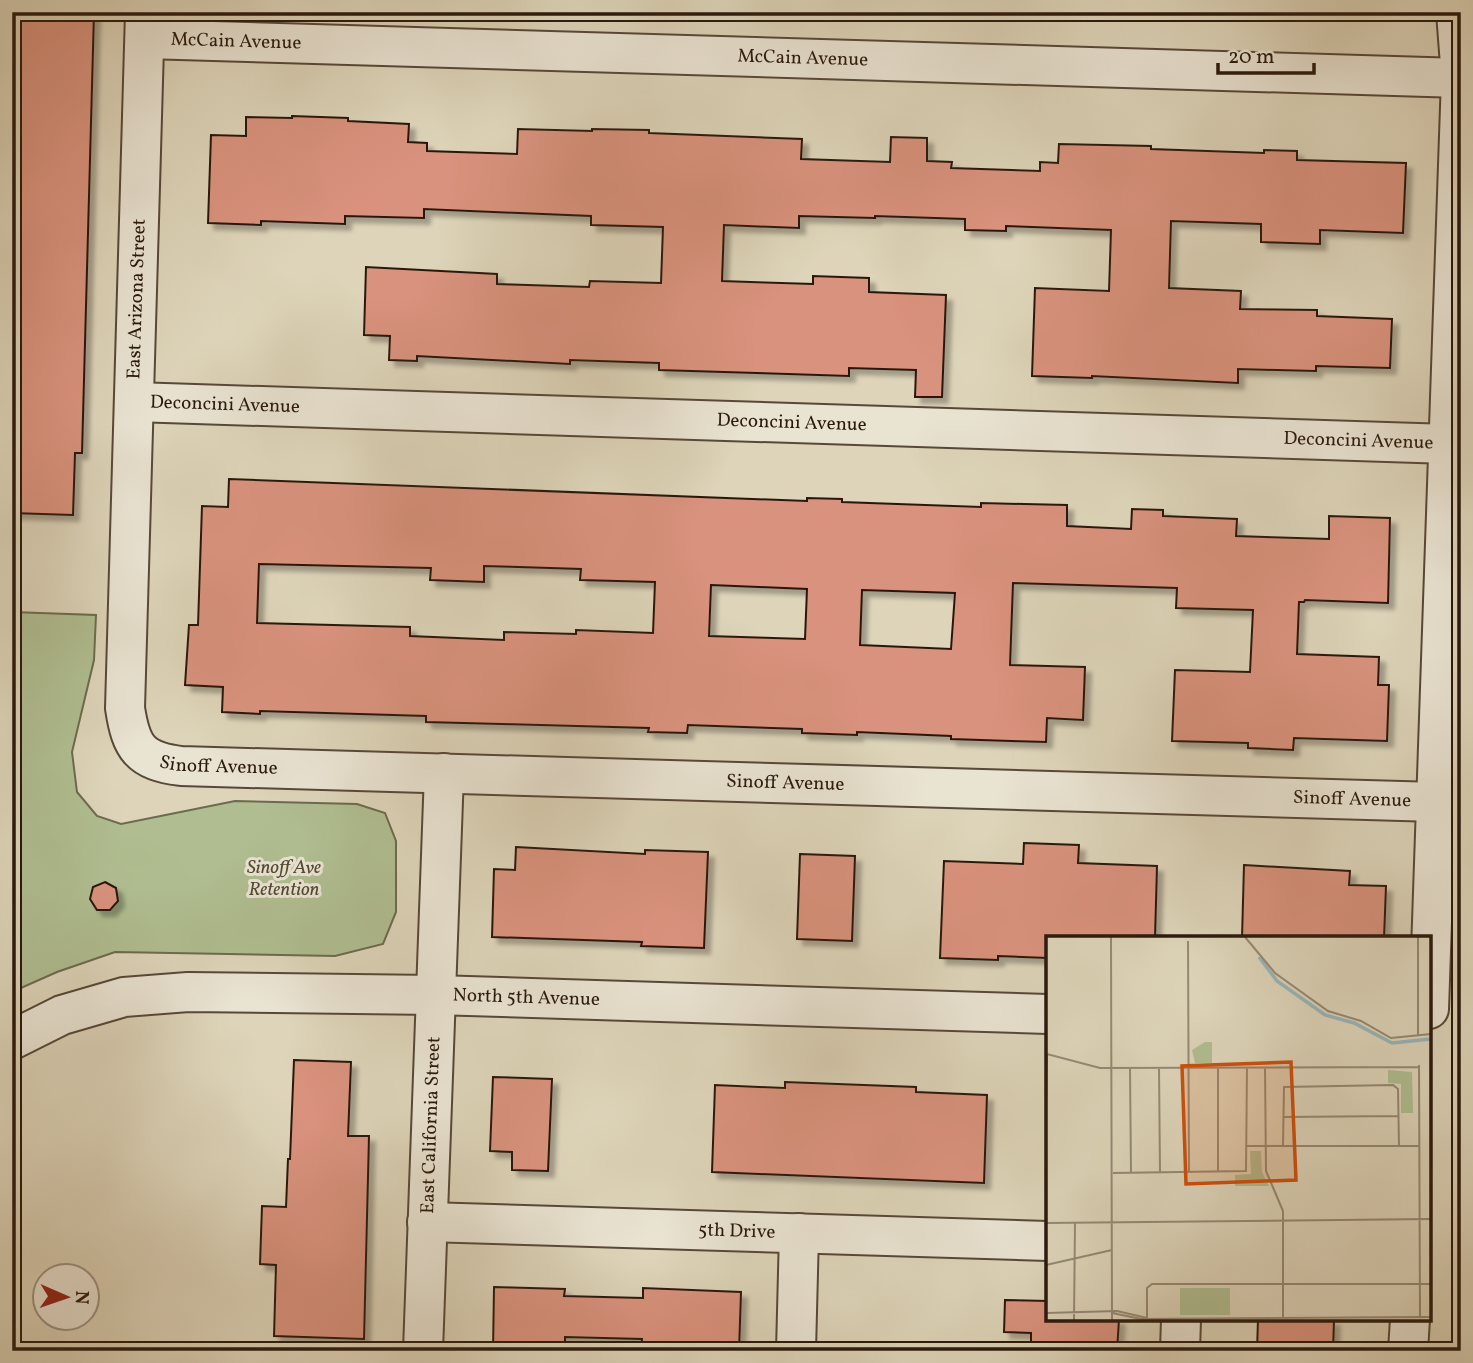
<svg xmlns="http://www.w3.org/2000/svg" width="1473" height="1363" viewBox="0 0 1473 1363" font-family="Vollkorn,serif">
	<defs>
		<filter id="shadow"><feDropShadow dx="6" dy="6" stdDeviation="2" flood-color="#0004"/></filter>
	</defs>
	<rect width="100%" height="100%" fill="#ddd4b9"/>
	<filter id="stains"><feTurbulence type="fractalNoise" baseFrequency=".00286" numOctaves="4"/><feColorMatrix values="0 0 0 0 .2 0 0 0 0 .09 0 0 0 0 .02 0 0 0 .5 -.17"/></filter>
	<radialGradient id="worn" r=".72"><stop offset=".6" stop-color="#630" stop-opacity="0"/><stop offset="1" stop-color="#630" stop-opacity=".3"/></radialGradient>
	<path fill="#afbd90" stroke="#6c6b4e" stroke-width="2" d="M 12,612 L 96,615 L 94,660 L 72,752 L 77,792 L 97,816 L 121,824 L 235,801 L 357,804 L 385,813 L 396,841 L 396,912 L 383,944 L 335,956 L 115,952 L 57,972 L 12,992 Z"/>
	<path fill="#d9927d" stroke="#2a190d" stroke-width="2" fill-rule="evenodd" filter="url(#shadow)" d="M 12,12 L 94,12 L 82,453 L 75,453 L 73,515 L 12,513 Z
		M 292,116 L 348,118 L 348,121 L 409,124 L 408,142 L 427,143 L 427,151 L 517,154 L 518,129 L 592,131 L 592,129 L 649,130 L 649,133 L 802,139 L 801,159 L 890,162 L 891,137 L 927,138 L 927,161 L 952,162 L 951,168 L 1040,171 L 1040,162 L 1058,163 L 1059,144 L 1151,146 L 1151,149 L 1264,153 L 1264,150 L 1297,151 L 1297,160 L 1406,163 L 1403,233 L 1320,230 L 1320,244 L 1261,242 L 1261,224 L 1171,221 L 1169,288 L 1241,291 L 1240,309 L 1317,310 L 1317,316 L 1392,319 L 1390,368 L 1316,366 L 1316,371 L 1238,369 L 1238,383 L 1092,376 L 1092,378 L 1032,376 L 1035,288 L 1109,291 L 1111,230 L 1006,226 L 1006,231 L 965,230 L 965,219 L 875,216 L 875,218 L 799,216 L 799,228 L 724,225 L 722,281 L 813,284 L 813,276 L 869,278 L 869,292 L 946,295 L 942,397 L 915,397 L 916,370 L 849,368 L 849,376 L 659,370 L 659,363 L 570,360 L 570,364 L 417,356 L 417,361 L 389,360 L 390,336 L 364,335 L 366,267 L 497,274 L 497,284 L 589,287 L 590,281 L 661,283 L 663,227 L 591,225 L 591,216 L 424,209 L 424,218 L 345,216 L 345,224 L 261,221 L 261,225 L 208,223 L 211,135 L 246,136 L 246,117 L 292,118 Z
		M 229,479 L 807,501 L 807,498 L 842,499 L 842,502 L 981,507 L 981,503 L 1067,505 L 1067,526 L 1131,529 L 1132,509 L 1163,510 L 1163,516 L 1237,519 L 1236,536 L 1329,539 L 1329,516 L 1390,518 L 1388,603 L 1305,600 L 1304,602 L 1299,602 L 1297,654 L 1379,657 L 1378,685 L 1389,685 L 1387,741 L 1294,738 L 1293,750 L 1248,748 L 1248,743 L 1172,741 L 1175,670 L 1250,672 L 1253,610 L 1176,608 L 1177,588 L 1013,583 L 1010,665 L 1085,667 L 1083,720 L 1047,718 L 1046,742 L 951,739 L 951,736 L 857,732 L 857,735 L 802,733 L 802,729 L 688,725 L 687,733 L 648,732 L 649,728 L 426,722 L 426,716 L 260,711 L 260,714 L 222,712 L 223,687 L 185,685 L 189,625 L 198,625 L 202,506 L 228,507 ZM 259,564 L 431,568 L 430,580 L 484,582 L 484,566 L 581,569 L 580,580 L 655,582 L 653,633 L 576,630 L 576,634 L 504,632 L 504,640 L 410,636 L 410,627 L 257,623 ZM 711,585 L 807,589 L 805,639 L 709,636 ZM 862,590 L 955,593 L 951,649 L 860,645 Z
		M 1024,843 L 1079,845 L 1078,863 L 1157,866 L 1155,938 L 1048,938 L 1048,958 L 998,956 L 998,960 L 940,958 L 944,861 L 1023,864 Z
		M 516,847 L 645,854 L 645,850 L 708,852 L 704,948 L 641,946 L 642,942 L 492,937 L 494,869 L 515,870 Z
		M 800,854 L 855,856 L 852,941 L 797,939 Z
		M 1244,865 L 1350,871 L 1349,885 L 1386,886 L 1384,938 L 1242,938 Z
		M 105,882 L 116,888 L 118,901 L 110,910 L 97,910 L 90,899 L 93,887 Z
		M 294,1060 L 351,1062 L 348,1136 L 369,1136 L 364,1339 L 274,1336 L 276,1265 L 260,1264 L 262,1206 L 286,1207 L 288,1159 L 290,1159 Z
		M 493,1077 L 552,1079 L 548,1171 L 512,1170 L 512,1152 L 490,1151 Z
		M 785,1082 L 916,1087 L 916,1092 L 987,1095 L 984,1183 L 712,1172 L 715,1085 L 785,1088 Z
		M 494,1287 L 565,1289 L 564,1296 L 643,1298 L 643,1288 L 741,1292 L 739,1351 L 641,1349 L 642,1339 L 565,1337 L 565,1351 L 493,1351 Z
		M 1005,1300 L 1048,1301 L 1048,1319 L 1119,1319 L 1117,1351 L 1031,1351 L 1031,1333 L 1004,1332 Z
		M 1258,1319 L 1334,1320 L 1333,1351 L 1257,1351 Z"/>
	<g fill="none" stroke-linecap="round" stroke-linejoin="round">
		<g stroke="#574838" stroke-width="42">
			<g id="minor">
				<path id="s1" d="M 145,12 L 125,708 C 131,748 140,761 181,766 L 1437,802"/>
				<path id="s2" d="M 145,39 L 1461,78"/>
				<path id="s3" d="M 134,402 L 1449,444"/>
				<path d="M 1429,1009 L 1461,78 L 1456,12"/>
				<path id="s4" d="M 12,1040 L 62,1015 L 124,997 L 188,992 L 435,995 L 1048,1014"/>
				<path id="s5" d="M 427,1222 L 1048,1241"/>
				<path id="s6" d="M 423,1351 L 444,773"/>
				<path d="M 796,1351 L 799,1233"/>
				<path d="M 1180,1351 L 1181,1319"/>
				<path d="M 1408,1351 L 1410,1319"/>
			</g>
		</g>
		<use href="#minor" stroke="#e9e3d2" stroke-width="38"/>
	</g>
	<g text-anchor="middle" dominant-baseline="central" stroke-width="6" stroke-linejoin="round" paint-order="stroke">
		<g font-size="19" fill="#2a190d" stroke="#e9e3d2">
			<text stroke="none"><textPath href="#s2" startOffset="91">McCain Avenue</textPath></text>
			<text stroke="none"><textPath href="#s2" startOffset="658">McCain Avenue</textPath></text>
			<text transform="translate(137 299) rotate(-88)">East Arizona Street</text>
			<text stroke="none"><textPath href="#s3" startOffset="91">Deconcini Avenue</textPath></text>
			<text stroke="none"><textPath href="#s3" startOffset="658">Deconcini Avenue</textPath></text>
			<text stroke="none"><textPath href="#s3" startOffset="1225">Deconcini Avenue</textPath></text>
			<text stroke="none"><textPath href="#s1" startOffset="824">Sinoff Avenue</textPath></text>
			<text stroke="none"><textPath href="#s1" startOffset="1391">Sinoff Avenue</textPath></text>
			<text stroke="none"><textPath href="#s1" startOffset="1958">Sinoff Avenue</textPath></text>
			<text stroke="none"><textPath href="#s4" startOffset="523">North 5th Avenue</textPath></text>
			<text stroke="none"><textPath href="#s6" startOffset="226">East California Street</textPath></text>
			<text stroke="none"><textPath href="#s5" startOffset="310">5th Drive</textPath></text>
		</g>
		<g font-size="19" font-style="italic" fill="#524a34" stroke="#e9e3d2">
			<text x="284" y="868">Sinoff Ave<tspan x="284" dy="22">Retention</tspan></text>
		</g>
	</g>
	<g transform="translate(1046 936)">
		<rect width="385" height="385" fill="#ddd4b9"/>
		<path d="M 159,106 L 166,106 L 166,127 L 149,127 L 146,114 ZM 342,134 L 366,136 L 367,177 L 355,177 L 355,148 L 342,147 ZM 204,215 L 215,215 L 216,236 L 223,250 L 189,250 L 189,239 L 205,238 ZM 134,352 L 184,352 L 184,379 L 134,379 Z" fill="#afbd90"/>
		<path fill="none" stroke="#98b5ba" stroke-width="3.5" d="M 213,21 L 231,45 L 279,79 L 308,87 L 346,107 L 385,103"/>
		<path fill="none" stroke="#958974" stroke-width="2" d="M 65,1 L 66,384M 199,1 L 229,37 L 282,75 L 315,85 L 345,102 L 385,98M 372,1 L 372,99M 142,5 L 143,236M 373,129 L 374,381M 172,131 L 172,236M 219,131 L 220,235 L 237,275 L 237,382M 84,132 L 85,237M 113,132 L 114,237M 0,170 L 1,118 L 54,132 L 373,131M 237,181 L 352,180M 201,210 L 373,210M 237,210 L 238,151 L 347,149 L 352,153 L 353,210M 67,237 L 200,235 L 201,131M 0,287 L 385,283M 0,329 L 66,314M 0,377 L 71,375 L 101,382M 66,377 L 95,383 L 385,381M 28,384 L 29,286M 101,384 L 101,352 L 106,348 L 385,348"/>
		<path fill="#cc4f0c" fill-opacity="0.15" stroke="#cc4f0c" stroke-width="3.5" d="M 245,126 L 250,244 L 140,248 L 136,130 Z"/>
		<rect width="385" height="385" fill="none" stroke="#2a190d" stroke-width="3.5"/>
	</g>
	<rect width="1473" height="1363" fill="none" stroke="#ddd4b9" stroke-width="42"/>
	<rect x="14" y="14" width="1445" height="1335" fill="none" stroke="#2a190d" stroke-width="3.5"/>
	<rect x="21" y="21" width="1431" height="1321" fill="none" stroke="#2a190d" stroke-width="2"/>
	<g transform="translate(66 1297) rotate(92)"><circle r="33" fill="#e9e3d2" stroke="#9d9283" stroke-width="2"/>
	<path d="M0-5L12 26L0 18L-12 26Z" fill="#8f2418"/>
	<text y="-10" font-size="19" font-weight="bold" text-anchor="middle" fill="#2a190d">N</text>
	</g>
	<path d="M1218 63v10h96v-10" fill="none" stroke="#2a190d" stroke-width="3.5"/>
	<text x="1228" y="63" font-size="21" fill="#2a190d" stroke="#e9e3d2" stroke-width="5" paint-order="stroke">20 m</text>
	<rect width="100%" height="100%" filter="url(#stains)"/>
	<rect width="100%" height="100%" fill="url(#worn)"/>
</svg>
